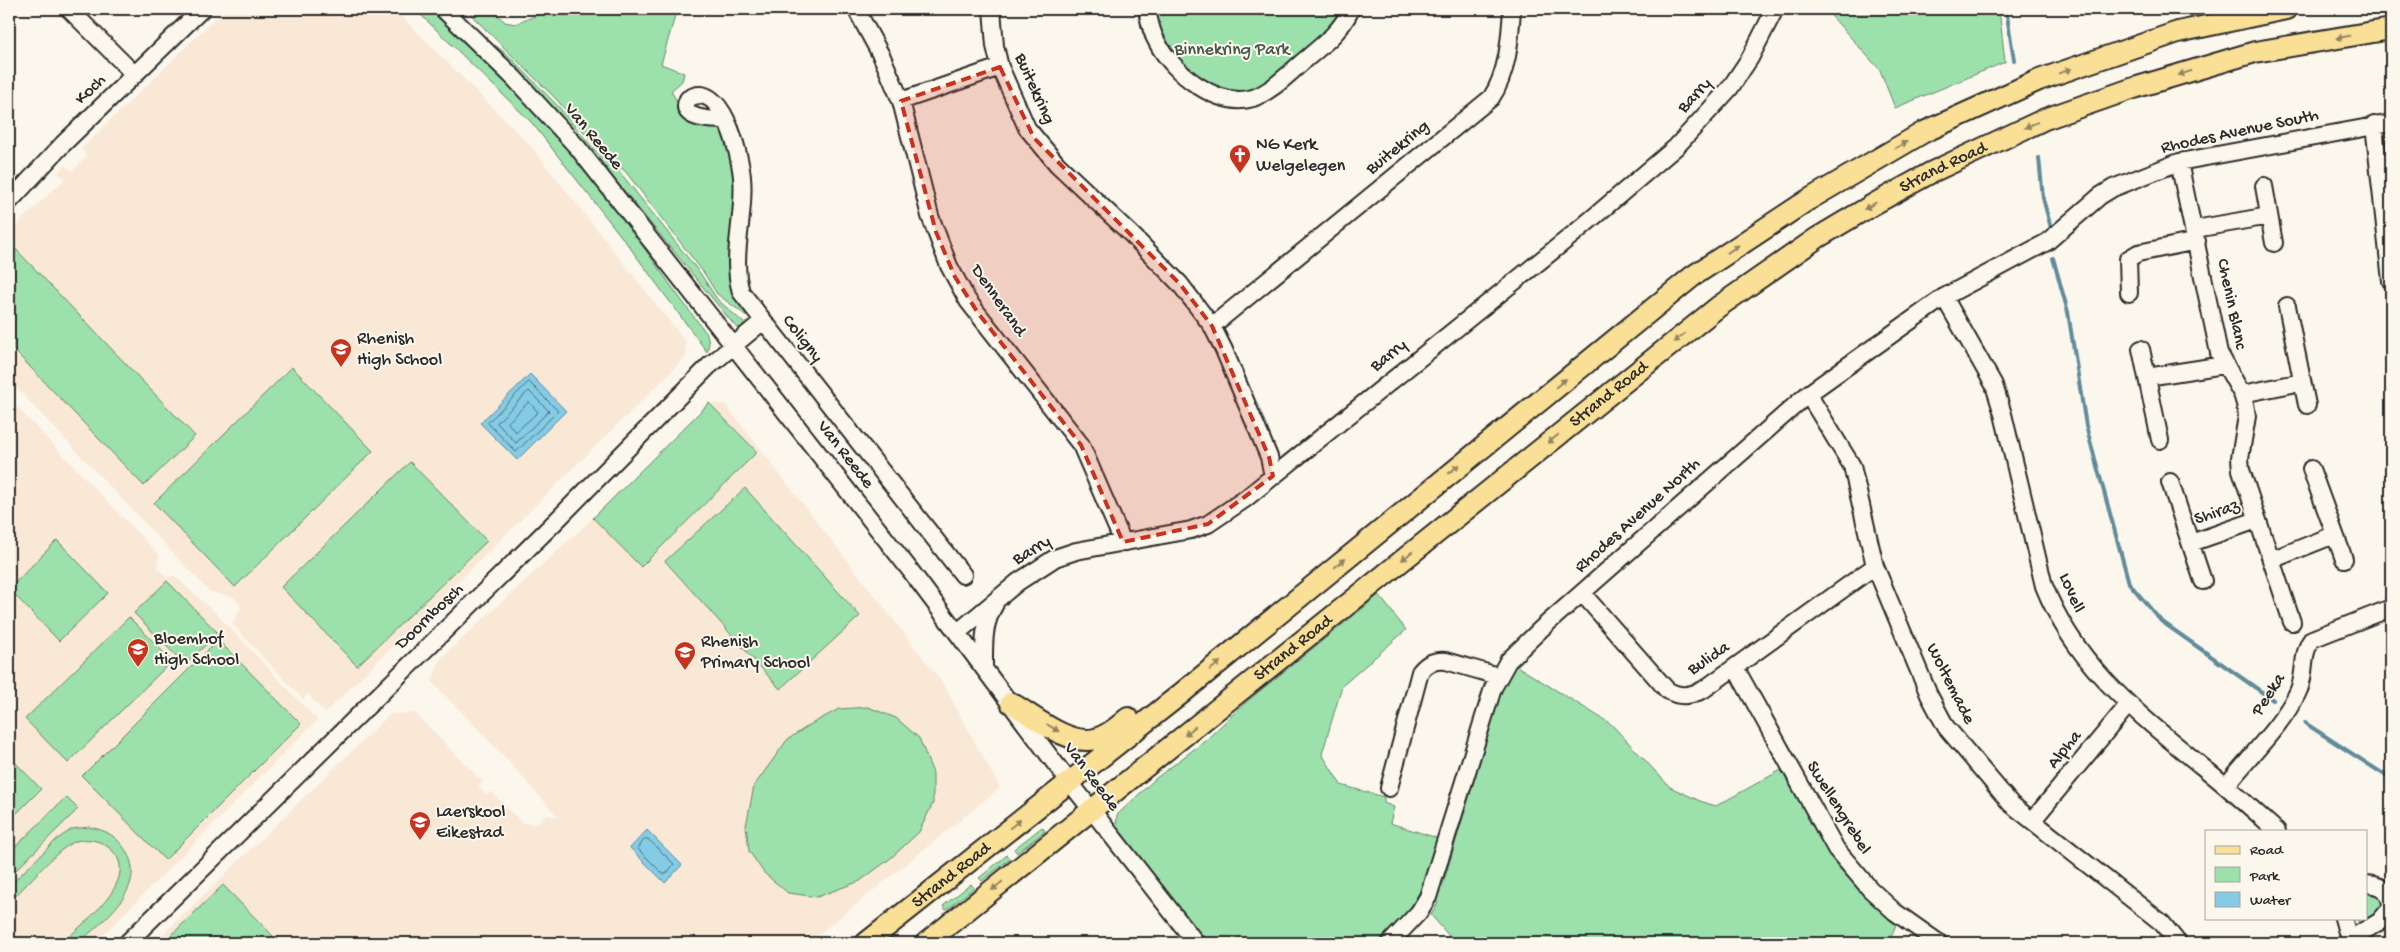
<svg xmlns="http://www.w3.org/2000/svg" width="2400" height="952" viewBox="0 0 2400 952" font-family="'Gochi Hand',sans-serif">
	<rect width="100%" height="100%" fill="#fbf7ec"/>
	<filter id="ink" filterUnits="userSpaceOnUse"><feTurbulence type="fractalNoise" baseFrequency=".02" numOctaves="2"/><feDisplacementMap in="SourceGraphic" scale="10" xChannelSelector="R" yChannelSelector="G"/><feConvolveMatrix kernelMatrix="1 2 1 2 8 2 1 2 1" color-interpolation-filters="sRGB"/></filter>
	<g filter="url(#ink)">
		<path fill="#f9e8d6" d="M 225,9 L 394,9 L 529,144 L 686,342 L 686,357 L 325,713 L 308,694 L 303,699 L 232,624 L 241,607 L 234,597 L 210,592 L 9,380 L 9,232 L 65,179 L 58,172 L 65,165 L 72,171 L 87,156 L 81,149 Z
			M 9,399 L 159,555 L 157,567 L 168,579 L 173,575 L 218,615 L 317,720 L 95,943 L 9,943 Z
			M 709,403 L 725,404 L 942,682 L 1000,788 L 808,943 L 154,943 L 390,714 L 415,713 L 483,782 L 478,786 L 486,795 L 491,791 L 522,823 L 536,824 L 546,815 L 559,818 L 501,753 L 432,682 L 440,659 L 593,518 Z"/>
		<path fill="#9ce0ab" stroke="#64866b" d="M 415,9 L 433,9 C 473,47 515,85 551,127 C 609,192 654,266 707,334 L 709,344 L 707,352 L 628,245 L 532,123 Z
			M 465,9 L 491,9 L 505,22 L 515,24 L 552,9 L 677,9 L 661,64 L 684,73 L 682,81 L 671,91 L 685,115 L 720,128 C 743,173 732,231 730,280 L 734,295 L 748,317 L 717,294 L 704,273 L 625,171 L 602,153 L 557,100 Z
			M 1153,9 L 1346,9 L 1342,19 C 1321,37 1271,86 1248,93 C 1229,98 1206,85 1193,72 C 1169,49 1161,41 1153,9 Z
			M 1825,9 L 1999,9 L 2005,62 L 1895,108 L 1880,70 Z
			M 495,45 L 508,55 L 558,106 L 599,155 L 619,171 L 700,273 L 717,299 L 746,325 L 739,328 L 735,326 L 588,147 Z
			M 9,242 L 195,436 L 144,486 L 9,345 Z
			M 292,367 L 373,451 L 235,587 L 154,503 Z
			M 709,403 L 757,452 L 641,567 L 593,518 Z
			M 410,462 L 487,541 L 357,666 L 281,587 Z
			M 745,488 L 860,616 L 780,689 L 665,561 Z
			M 57,540 L 108,593 L 59,641 L 9,589 Z
			M 167,581 L 218,633 L 185,665 L 134,613 Z
			M 1379,595 L 1406,630 L 1342,686 L 1322,754 L 1341,785 L 1384,797 L 1384,803 L 1394,807 L 1390,823 L 1440,839 C 1424,884 1416,912 1378,943 L 1206,943 L 1119,833 L 1116,827 L 1117,815 L 1155,779 L 1206,740 L 1245,703 Z
			M 129,617 L 172,661 L 68,763 L 25,719 Z
			M 218,640 L 301,724 L 165,860 L 82,776 Z
			M 1515,665 L 1611,724 L 1670,787 L 1700,801 L 1716,806 L 1781,770 L 1835,863 L 1864,896 L 1896,925 L 1888,943 L 1455,943 L 1431,915 L 1438,903 L 1435,901 L 1443,884 L 1503,684 Z
			M 868,707 L 896,718 L 919,738 L 933,773 L 933,803 L 919,832 L 891,858 L 860,881 L 817,897 L 788,893 L 764,873 L 749,851 L 746,826 L 754,786 L 787,740 L 811,724 L 839,709 Z
			M 9,756 L 41,789 L 9,821 Z
			M 66,797 L 78,809 L 9,877 L 9,853 Z
			M 89,827 C 106,830 117,836 126,851 C 149,888 102,921 79,943 L 62,943 C 82,924 147,876 108,847 C 99,840 88,838 76,841 C 60,846 23,889 9,903 L 9,886 L 56,840 L 72,829 Z
			M 1042,827 L 1045,831 L 1017,853 L 1014,849 Z
			M 1007,855 L 1010,859 L 982,881 L 979,878 Z
			M 971,884 L 974,888 L 946,910 L 943,906 Z
			M 223,885 L 273,936 L 266,943 L 163,943 Z
			M 2366,889 L 2385,897 L 2382,913 L 2360,924 L 2355,918 L 2366,918 Z"/>
		<path fill="#84cbe5" stroke="#608b9b" d="M 530,374 L 566,411 L 517,460 L 480,423 Z
			M 647,830 L 682,865 L 665,883 L 630,848 Z"/>
		<g fill="none" stroke-linecap="round" stroke-linejoin="round">
			<path stroke="#4f6b75" stroke-width="1" d="M 529,382 L 558,411 L 516,452 L 488,423 Z
				M 529,391 L 549,411 L 516,443 L 497,423 Z
				M 529,402 L 538,412 L 516,432 L 508,423 Z
				M 645,839 L 648,839 L 674,864 L 666,874 L 663,874 L 638,849 Z"/>
			<path stroke="#608b9b" stroke-width="4" d="M 2006,9 L 2014,60
				M 2039,158 L 2043,198 L 2051,228
				M 2053,258 L 2068,312 L 2086,426 L 2129,583 L 2161,621 L 2273,700
				M 2305,723 L 2391,779"/>
			<g stroke="#2b2b2b" stroke-width="20">
				<path id="minor" d="M 69,9 L 135,75
					M 443,9 L 514,78 L 578,148 L 910,570 L 1054,762 L 1196,943
					M 856,9 L 882,57 L 901,101 L 930,216 L 949,266 L 968,301 L 1081,445 L 1123,542
					M 992,9 L 995,46 L 1000,67 L 1027,128 L 1057,164 L 1132,235 L 1180,284 L 1212,326 L 1224,350 L 1269,457 L 1273,476
					M 1147,9 C 1149,20 1151,32 1157,42 C 1172,72 1218,109 1253,98 C 1273,91 1290,72 1306,59 C 1324,44 1341,31 1351,9
					M 901,101 L 1000,67
					M 726,120 C 714,120 677,120 688,99 C 722,77 740,155 742,177 C 746,215 730,255 741,292 L 963,575
					M 2374,125 L 2391,281
					M 2179,162 L 2219,353 L 2242,394 L 2245,404 L 2247,416 L 2240,458 L 2241,470 L 2292,622
					M 2264,186 L 2274,243
					M 9,202 L 63,144 L 202,9
					M 2195,229 L 2269,216
					M 2129,293 L 2128,259 L 2138,253 L 2197,241
					M 1944,297 L 1994,385 L 2003,414 L 2044,586 C 2076,666 2135,711 2199,764 C 2226,785 2251,808 2277,831
					M 2287,306 L 2307,405
					M 1212,326 L 1491,98 C 1508,73 1510,39 1512,9
					M 2141,349 L 2160,440
					M 2147,377 L 2224,365
					M 1808,394 L 1852,466 L 1875,566 L 1929,695 L 1946,727 L 2011,804 L 2162,923 L 2178,943
					M 2242,394 L 2302,382
					M 2311,469 L 2344,559
					M 2170,482 L 2203,581
					M 2191,543 L 2257,520
					M 2271,560 L 2334,535
					M 1582,593 L 1667,690 C 1680,698 1689,696 1703,690 L 1875,566
					M 958,632 L 1018,582 L 1055,558 L 1076,551 L 1191,530 L 1208,524 L 1245,499 L 1576,232 L 1676,147 L 1730,88 L 1750,58 L 1775,9
					M 984,666 C 984,643 983,624 995,604
					M 1735,667 L 1836,849 L 1870,889 L 1895,912 L 1939,943
					M 2226,786 C 2248,758 2282,725 2297,694 C 2307,676 2300,655 2312,639 L 2391,608
					M 1389,788 L 1420,672 C 1427,663 1434,660 1446,661 L 1498,676
					M 2033,820 L 2128,705
					M 2343,918 L 2350,943
					M 2350,939 L 2379,922 L 2391,908 C 2391,891 2382,885 2366,884
					M 127,943 L 557,520 L 709,366 L 763,321
					M 1390,943 L 1419,912 L 1428,897 L 1493,688 L 1508,661 L 1542,628 L 1808,394 L 1944,297 L 2047,242 L 2100,196 L 2113,188 L 2179,162 L 2391,123"/>
			</g>
			<g stroke="#2b2b2b" stroke-width="24">
				<g id="major">
					<path d="M 1011,703 C 1034,716 1068,746 1095,739 C 1107,736 1119,726 1128,718"/>
					<path id="s1" d="M 866,943 L 1177,697 L 1693,276 L 1808,200 L 1924,132 L 2039,80 L 2178,32 L 2286,9"/>
					<path id="s2" d="M 926,943 L 1718,307 L 1817,238 L 1874,204 L 1932,172 L 2045,119 L 2134,88 L 2255,52 L 2391,29"/>
				</g>
			</g>
			<use href="#minor" stroke="#fbf7ec" stroke-width="16"/>
			<use href="#major" stroke="#fadf96" stroke-width="20"/>
		</g>
		<defs><path id="oneway-solid" d="M-6-.8H1V-3.2L6.5 0L1 3.2V.8H-6Z" transform="scale(1.25)"/></defs>
		<g fill="#928560">
			<use href="#oneway-solid" transform="translate(2343 37) rotate(170)"/>
			<use href="#oneway-solid" transform="translate(2065 71) rotate(-20)"/>
			<use href="#oneway-solid" transform="translate(2185 73) rotate(163)"/>
			<use href="#oneway-solid" transform="translate(2031 125) rotate(156)"/>
			<use href="#oneway-solid" transform="translate(1901 145) rotate(-30)"/>
			<use href="#oneway-solid" transform="translate(1870 206) rotate(150)"/>
			<use href="#oneway-solid" transform="translate(1733 249) rotate(-33)"/>
			<use href="#oneway-solid" transform="translate(1679 338) rotate(141)"/>
			<use href="#oneway-solid" transform="translate(1561 383) rotate(-39)"/>
			<use href="#oneway-solid" transform="translate(1553 439) rotate(141)"/>
			<use href="#oneway-solid" transform="translate(1454 469) rotate(-39)"/>
			<use href="#oneway-solid" transform="translate(1407 556) rotate(141)"/>
			<use href="#oneway-solid" transform="translate(1340 563) rotate(-39)"/>
			<use href="#oneway-solid" transform="translate(1215 666) rotate(-39)"/>
			<use href="#oneway-solid" transform="translate(1053 728) rotate(32)"/>
			<use href="#oneway-solid" transform="translate(1190 731) rotate(141)"/>
			<use href="#oneway-solid" transform="translate(1015 824) rotate(-39)"/>
			<use href="#oneway-solid" transform="translate(997 886) rotate(141)"/>
		</g>
	</g>
	<path fill="#c8321e" fill-opacity="0.2" stroke="#c8321e" stroke-width="4" stroke-dasharray="10 6" stroke-linejoin="round" d="M 1000,67 L 1034,138 L 1180,284 L 1212,326 L 1269,457 L 1273,476 L 1208,524 L 1123,542 L 1081,445 L 978,313 L 955,277 L 936,232 L 901,101 Z"/>
	<defs>
		<g id="church-pin" transform="scale(1.125)"><path d="M0 17L-7.5 6A9.5 9.5 0 1 1 7.5 6Z" fill="#c8321e" stroke="#fbf7ec"/><path d="M-1.2-6h2.4v3.5h3.3v2.4h-3.3V6h-2.4V-.1h-3.3v-2.4h3.3Z" fill="#fff"/></g>
		<g id="school-pin" transform="scale(1.125)"><path d="M0 17L-7.5 6A9.5 9.5 0 1 1 7.5 6Z" fill="#c8321e" stroke="#fbf7ec"/><path d="M0-5L7-2L0 1L-7-2ZM-4 1L0 2.5L4 1V4Q0 6-4 4Z" fill="#fff"/></g>
	</defs>
	<g fill-rule="evenodd">
		<use href="#church-pin" x="1240" y="155"/>
		<use href="#school-pin" x="341" y="349"/>
		<use href="#school-pin" x="138" y="649"/>
		<use href="#school-pin" x="685" y="652"/>
		<use href="#school-pin" x="420" y="822"/>
	</g>
	<g text-anchor="middle" dominant-baseline="central" stroke-width="4" stroke-linejoin="round" paint-order="stroke">
		<g font-size="18" fill="#47584b" stroke="#fbf7ec">
			<text x="1232" y="50">Binnekring Park</text>
		</g>
		<g font-size="18" fill="#2b2b2b" stroke="#fbf7ec">
			<text transform="translate(1034 89) rotate(66)">Buitekring</text>
			<text transform="translate(91 90) rotate(-44)">Koch</text>
			<text transform="translate(1695 96) rotate(-47)">Barry</text>
			<text transform="translate(2240 132) rotate(-12)">Rhodes Avenue South</text>
			<text transform="translate(593 137) rotate(50)">Van Reede</text>
			<text transform="translate(1398 148) rotate(-39)">Buitekring</text>
			<text stroke="none"><textPath href="#s2" startOffset="1281">Strand Road</textPath></text>
			<text transform="translate(998 301) rotate(55)">Dennerand</text>
			<text transform="translate(2231 304) rotate(78)">Chenin Blanc</text>
			<text transform="translate(802 339) rotate(52)">Coligny</text>
			<text transform="translate(1389 356) rotate(-39)">Barry</text>
			<text stroke="none"><textPath href="#s2" startOffset="876">Strand Road</textPath></text>
			<text transform="translate(845 455) rotate(52)">Van Reede</text>
			<text transform="translate(2217 513) rotate(-19)">Shiraz</text>
			<text transform="translate(1638 516) rotate(-42)">Rhodes Avenue North</text>
			<text transform="translate(1032 551) rotate(-31)">Barry</text>
			<text transform="translate(2071 593) rotate(67)">Lovell</text>
			<text transform="translate(430 617) rotate(-44)">Doornbosch</text>
			<text stroke="none"><textPath href="#s2" startOffset="471">Strand Road</textPath></text>
			<text transform="translate(1709 659) rotate(-34)">Bulida</text>
			<text transform="translate(1950 684) rotate(63)">Woltemade</text>
			<text transform="translate(2269 695) rotate(-57)">Peeka</text>
			<text transform="translate(2065 750) rotate(-51)">Alpha</text>
			<text transform="translate(1091 777) rotate(53)">Van Reede</text>
			<text transform="translate(1838 808) rotate(58)">Swellengrebel</text>
			<text stroke="none"><textPath href="#s1" startOffset="109">Strand Road</textPath></text>
		</g>
		<g font-size="18" fill="#2b2b2b" stroke="#fbf7ec" text-anchor="start">
			<text x="1256" y="145">NG Kerk<tspan x="1256" dy="21">Welgelegen</tspan></text>
			<text x="357" y="339">Rhenish<tspan x="357" dy="21">High School</tspan></text>
			<text x="154" y="639">Bloemhof<tspan x="154" dy="21">High School</tspan></text>
			<text x="701" y="642">Rhenish<tspan x="701" dy="21">Primary School</tspan></text>
			<text x="436" y="812">Laerskool<tspan x="436" dy="21">Eikestad</tspan></text>
		</g>
	</g>
	<rect width="2400" height="952" fill="none" stroke="#fbf7ec" stroke-width="30"/>
	<rect x="15" y="15" width="2370" height="922" fill="none" stroke="#2b2b2b" stroke-width="2" filter="url(#ink)"/>
	<rect x="2205" y="830" width="162" height="90" fill="#fbf7ec" stroke="#a8a59f"/>
	<rect x="2215" y="846" width="25" height="8" fill="#fadf96" stroke="#a8a59f"/>
	<text x="2250" y="854" font-size="15" fill="#2b2b2b">Road</text>
	<rect x="2215" y="867" width="25" height="15" fill="#9ce0ab" stroke="#a8a59f"/>
	<text x="2250" y="880" font-size="15" fill="#2b2b2b">Park</text>
	<rect x="2215" y="892" width="25" height="15" fill="#84cbe5" stroke="#a8a59f"/>
	<text x="2250" y="904" font-size="15" fill="#2b2b2b">Water</text>
</svg>
